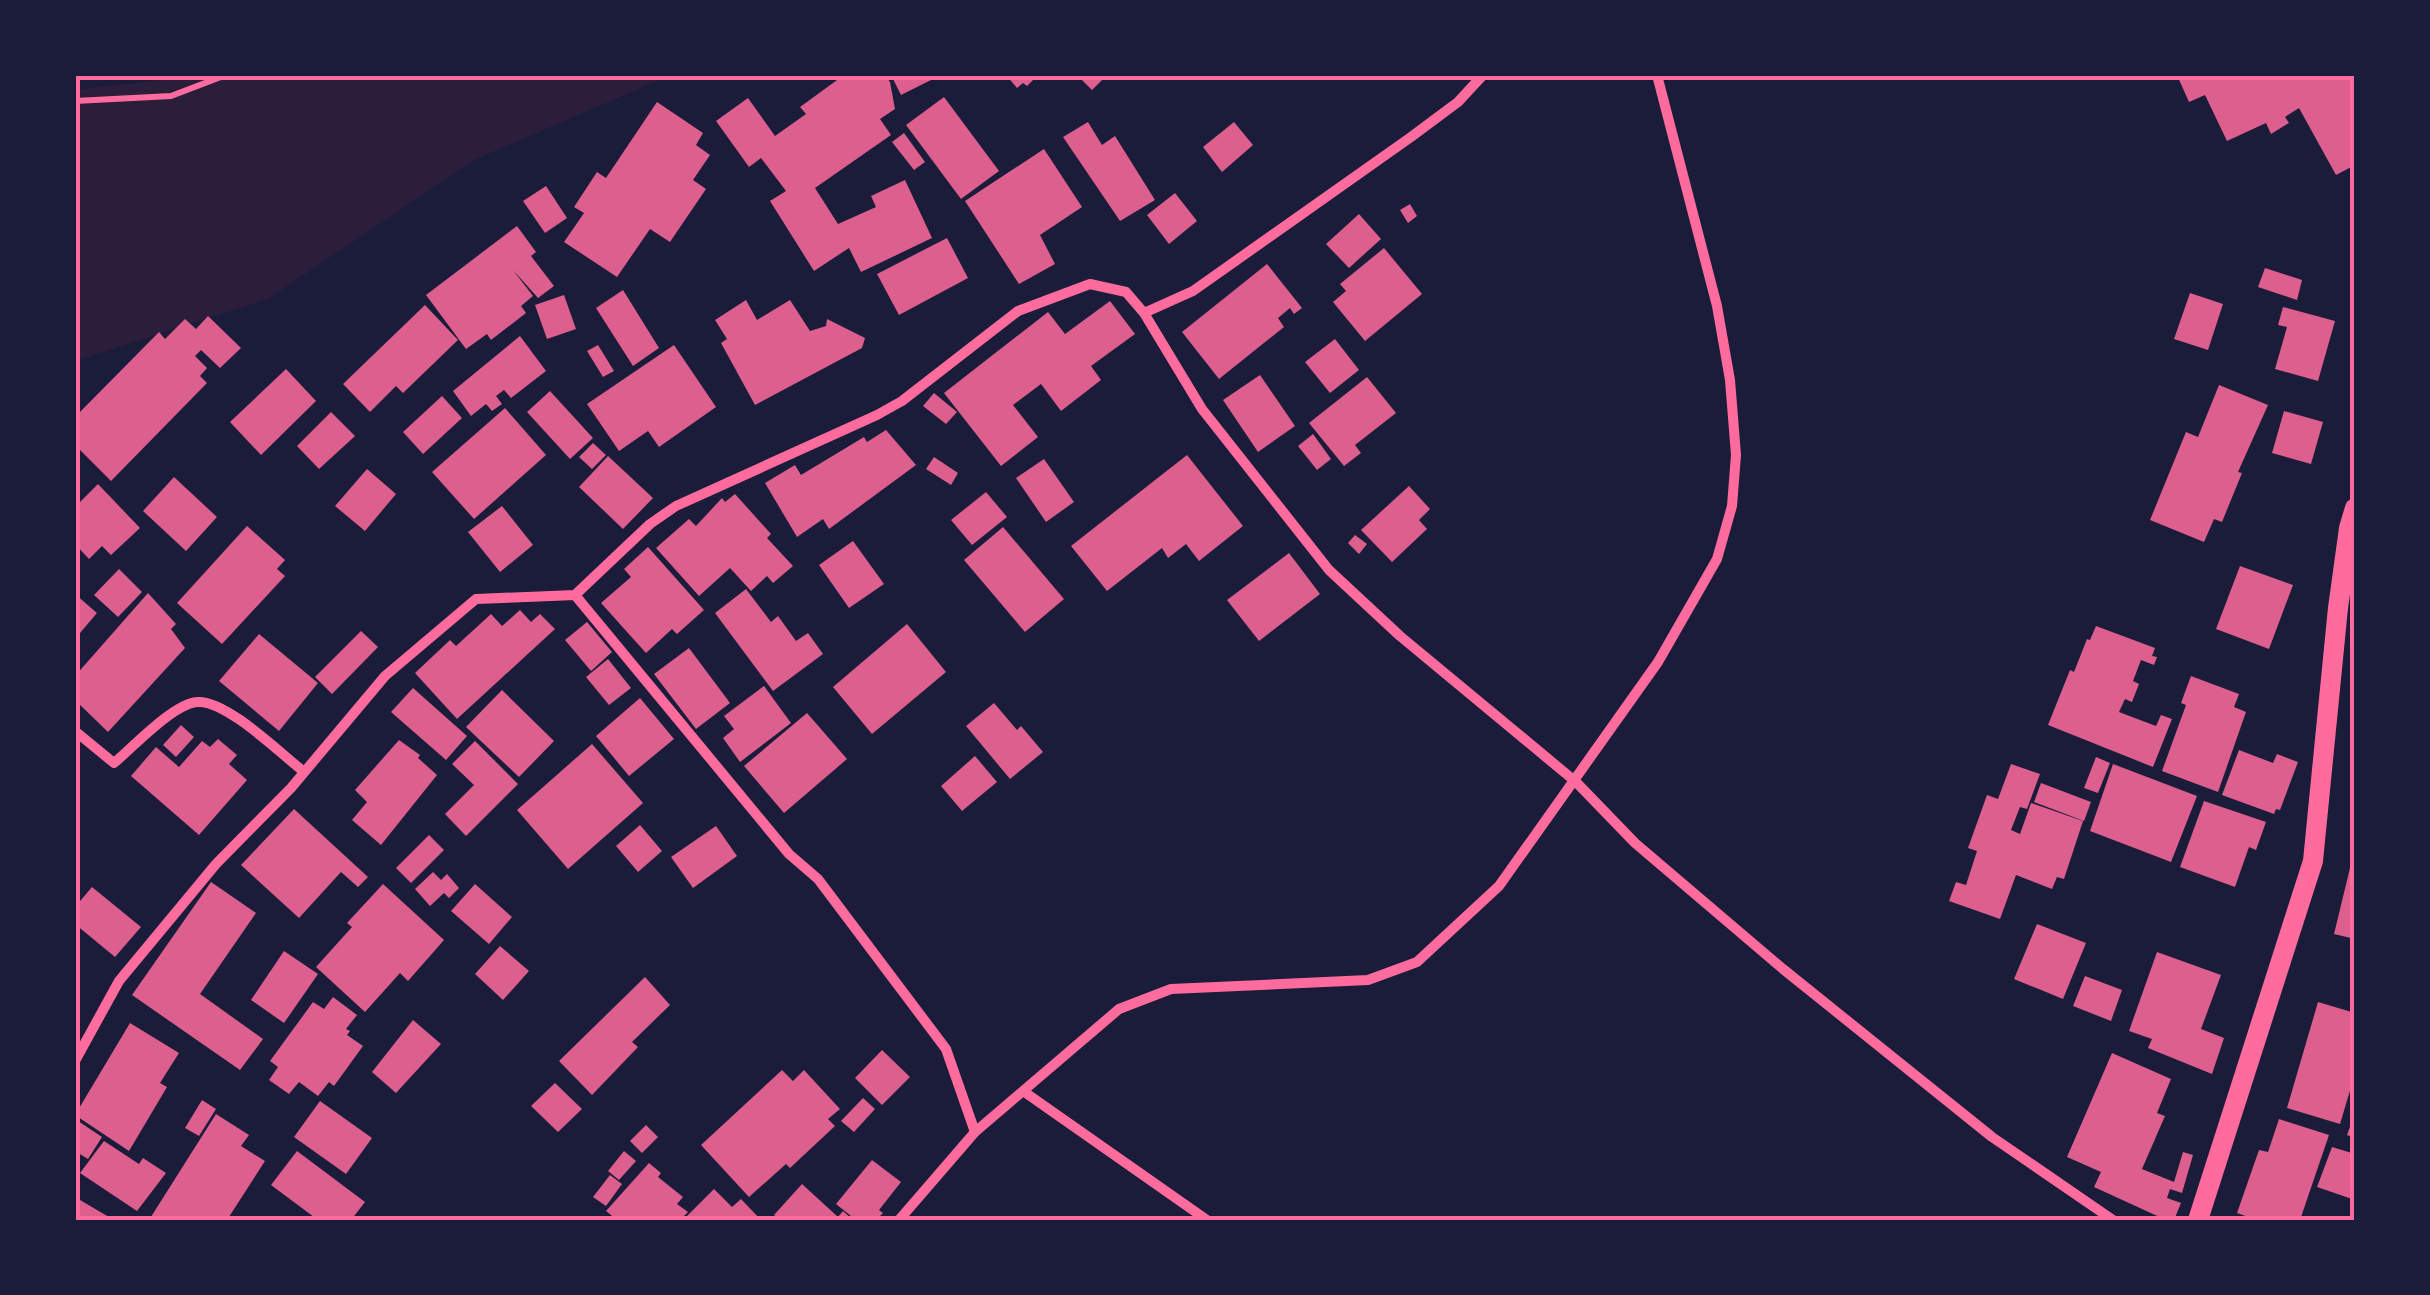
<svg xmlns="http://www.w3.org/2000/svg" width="2430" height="1295" viewBox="0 0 2430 1295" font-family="'Sofia Sans Condensed',sans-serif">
	<rect width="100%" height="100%" fill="#1b1b3a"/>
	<path fill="#2a1e3b" d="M 203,75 L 671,75 L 474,160 L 268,299 L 75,361 L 75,90 Z"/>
	<path fill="#dd5f8e" d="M 844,75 L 885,75 L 890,82 L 895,109 L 880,119 L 891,135 L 815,188 L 838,224 L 876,207 L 871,196 L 905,180 L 932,238 L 861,272 L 849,248 L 814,271 L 770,201 L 786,191 L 761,158 L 749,167 L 716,121 L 748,98 L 775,136 L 806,114 L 800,107 Z
		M 891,75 L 941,75 L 901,95 Z
		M 1006,75 L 1038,75 L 1027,86 L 1023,83 L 1017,88 Z
		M 1077,75 L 1107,75 L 1092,90 Z
		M 2177,75 L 2355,75 L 2355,165 L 2336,175 L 2299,108 L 2285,117 L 2289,123 L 2271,134 L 2266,123 L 2227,141 L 2205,95 L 2189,102 Z
		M 944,97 L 999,171 L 961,199 L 906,125 Z
		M 657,102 L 703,133 L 696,145 L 710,155 L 693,180 L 706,189 L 670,242 L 650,229 L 617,277 L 564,242 L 584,213 L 574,207 L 597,172 L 606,178 Z
		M 1088,122 L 1102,145 L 1115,136 L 1155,200 L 1120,221 L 1063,137 Z
		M 1234,122 L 1253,145 L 1222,172 L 1203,147 Z
		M 904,133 L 925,162 L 914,170 L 892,142 Z
		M 1044,149 L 1082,207 L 1040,235 L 1055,264 L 1019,284 L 965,201 Z
		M 546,186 L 567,218 L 545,233 L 523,201 Z
		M 1175,193 L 1197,221 L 1169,244 L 1147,215 Z
		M 1410,204 L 1417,216 L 1408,223 L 1400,210 Z
		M 1359,214 L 1381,239 L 1349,268 L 1326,244 Z
		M 517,226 L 536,252 L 531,256 L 554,286 L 538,298 L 513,270 L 533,296 L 521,306 L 526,313 L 491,340 L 487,334 L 466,349 L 426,295 Z
		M 947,238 L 968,278 L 899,315 L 877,274 Z
		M 1384,248 L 1422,294 L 1365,341 L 1333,302 L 1346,291 L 1340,284 Z
		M 1267,264 L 1302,308 L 1294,314 L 1290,308 L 1278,318 L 1284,327 L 1219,379 L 1182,332 Z
		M 2265,268 L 2302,280 L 2297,300 L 2258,287 Z
		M 623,290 L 659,348 L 633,366 L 596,308 Z
		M 2190,293 L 2223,304 L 2208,350 L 2174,339 Z
		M 564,295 L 576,329 L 547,339 L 535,305 Z
		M 746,300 L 757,320 L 790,300 L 810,331 L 826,326 L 827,319 L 865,338 L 862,348 L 755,405 L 721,343 L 727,339 L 715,320 Z
		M 1110,301 L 1135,334 L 1091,366 L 1101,380 L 1061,411 L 1041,384 L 1013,405 L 1038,437 L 1001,466 L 944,393 L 1048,312 L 1065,334 Z
		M 425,305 L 458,340 L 403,393 L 396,386 L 370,412 L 343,384 Z
		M 2283,307 L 2335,321 L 2318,381 L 2275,369 L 2287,327 L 2278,325 Z
		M 208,316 L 241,348 L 220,368 L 201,350 L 195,356 L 207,368 L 200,376 L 207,383 L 111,481 L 75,445 L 75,417 L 159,332 L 165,339 L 185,319 L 196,329 Z
		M 520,336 L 546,371 L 511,398 L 504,390 L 496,396 L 502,404 L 492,411 L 486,404 L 471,416 L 453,391 Z
		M 1335,339 L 1359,370 L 1330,393 L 1305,362 Z
		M 598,345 L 614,371 L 603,377 L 587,351 Z
		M 674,345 L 716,407 L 659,447 L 648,431 L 619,451 L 587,404 Z
		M 286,369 L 316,401 L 261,455 L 230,422 Z
		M 1260,375 L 1295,426 L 1258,452 L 1223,400 Z
		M 1367,377 L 1396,413 L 1355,445 L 1361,453 L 1344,466 L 1309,423 Z
		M 2219,385 L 2268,405 L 2238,472 L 2242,473 L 2222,522 L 2214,519 L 2204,542 L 2150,520 L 2186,432 L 2198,437 Z
		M 550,391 L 593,438 L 570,459 L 527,412 Z
		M 934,393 L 957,412 L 946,424 L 923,406 Z
		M 442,396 L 462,418 L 423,454 L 403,432 Z
		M 505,408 L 546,455 L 474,519 L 432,472 Z
		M 2284,411 L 2323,422 L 2311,464 L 2272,453 Z
		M 331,412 L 355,436 L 319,469 L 297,446 Z
		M 886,430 L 916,465 L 829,529 L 823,519 L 797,537 L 765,483 L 795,465 L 801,475 L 864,437 L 867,442 Z
		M 1313,434 L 1331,459 L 1317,470 L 1298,446 Z
		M 593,443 L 606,455 L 592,469 L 579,457 Z
		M 1187,455 L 1243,526 L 1199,561 L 1186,544 L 1168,558 L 1162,548 L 1107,591 L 1071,546 Z
		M 608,456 L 653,498 L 623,529 L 579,487 Z
		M 934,457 L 958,473 L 951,485 L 926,469 Z
		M 1044,459 L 1074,502 L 1046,522 L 1016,478 Z
		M 367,469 L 396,494 L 365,531 L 335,506 Z
		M 174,477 L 217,517 L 186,551 L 143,511 Z
		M 98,484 L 140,528 L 111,555 L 102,546 L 89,559 L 75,544 L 75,507 Z
		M 1409,486 L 1430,509 L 1419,520 L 1427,529 L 1392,562 L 1361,530 Z
		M 986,492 L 1007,517 L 972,545 L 951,520 Z
		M 735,494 L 771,534 L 767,538 L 793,566 L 773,583 L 767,576 L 751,591 L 730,568 L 699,596 L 656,548 L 689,519 L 696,526 L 722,498 L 725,502 Z
		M 502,506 L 533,545 L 500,572 L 468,532 Z
		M 247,526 L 285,560 L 277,569 L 285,576 L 222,644 L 177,603 Z
		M 1003,527 L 1064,599 L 1025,632 L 964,560 Z
		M 1355,535 L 1367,544 L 1359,554 L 1348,543 Z
		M 853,541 L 884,584 L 849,608 L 819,565 Z
		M 648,547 L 704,610 L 677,634 L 672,629 L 646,653 L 601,603 L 631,577 L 624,569 Z
		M 1289,553 L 1320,594 L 1259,641 L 1227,600 Z
		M 2240,566 L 2293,585 L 2269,649 L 2216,629 Z
		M 119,569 L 142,592 L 118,617 L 94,595 Z
		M 746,589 L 771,622 L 778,616 L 796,641 L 808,633 L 823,654 L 773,691 L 715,613 Z
		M 148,593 L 176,624 L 171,629 L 185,648 L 108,732 L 75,700 L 75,676 Z
		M 75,594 L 97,613 L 75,639 Z
		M 520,610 L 531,622 L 540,614 L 555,629 L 457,719 L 415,673 L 450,640 L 456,646 L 491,614 L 502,626 Z
		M 587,622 L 612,652 L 591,671 L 565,640 Z
		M 907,624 L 946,672 L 872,734 L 833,687 Z
		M 2096,626 L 2155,648 L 2152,656 L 2157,657 L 2154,665 L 2141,660 L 2133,681 L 2139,684 L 2132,702 L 2125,699 L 2119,712 L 2156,726 L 2161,715 L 2172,719 L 2153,767 L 2048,725 L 2070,670 L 2074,672 L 2087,639 L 2090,640 Z
		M 361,631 L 378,647 L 332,694 L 315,677 Z
		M 259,634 L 318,683 L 279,731 L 219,681 Z
		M 689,648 L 730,703 L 696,729 L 654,674 Z
		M 608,659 L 631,688 L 609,705 L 586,677 Z
		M 2191,676 L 2239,694 L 2234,707 L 2246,712 L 2218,792 L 2162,771 L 2186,705 L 2181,703 Z
		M 764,686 L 791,723 L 740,762 L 723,738 L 734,729 L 724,716 Z
		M 413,688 L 467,736 L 446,760 L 391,712 Z
		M 502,690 L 554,741 L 519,777 L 466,727 Z
		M 640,698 L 674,739 L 629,776 L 596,736 Z
		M 994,703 L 1017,730 L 1021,726 L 1043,752 L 1010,779 L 966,726 Z
		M 807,713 L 847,759 L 784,813 L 744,766 Z
		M 181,725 L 194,737 L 176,757 L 163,745 Z
		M 218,739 L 237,755 L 229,764 L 247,780 L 199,835 L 131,776 L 156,747 L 179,767 L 202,741 L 210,747 Z
		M 399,740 L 420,755 L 418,758 L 437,775 L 381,845 L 352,820 L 367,802 L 355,790 Z
		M 475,741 L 518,784 L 466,836 L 445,814 L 474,785 L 452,764 Z
		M 592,744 L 643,803 L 568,869 L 517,810 Z
		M 2239,750 L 2273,763 L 2277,754 L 2298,762 L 2280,810 L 2276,809 L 2274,814 L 2222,795 Z
		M 975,756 L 997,782 L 962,811 L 941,786 Z
		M 2096,757 L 2110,763 L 2098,793 L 2084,788 Z
		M 2011,764 L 2040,774 L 2027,809 L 2020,807 L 2011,830 L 2020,834 L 2031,803 L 2083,821 L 2064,879 L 2057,877 L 2052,889 L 2016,875 L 2000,919 L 1949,901 L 1956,882 L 1966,885 L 1977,851 L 1968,848 L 1987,795 L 1998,799 Z
		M 2113,764 L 2197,796 L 2171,862 L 2090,831 Z
		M 2041,783 L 2091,802 L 2084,821 L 2034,802 Z
		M 2204,801 L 2266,822 L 2256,850 L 2249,847 L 2235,887 L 2180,867 Z
		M 294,809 L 368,877 L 358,887 L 341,872 L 299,918 L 241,865 Z
		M 640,825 L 662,851 L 638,872 L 616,846 Z
		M 716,826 L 737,856 L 693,888 L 671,857 Z
		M 429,835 L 444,850 L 411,883 L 396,868 Z
		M 2350,868 L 2355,870 L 2355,939 L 2334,934 Z
		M 433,872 L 441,880 L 447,874 L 459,888 L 449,898 L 444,893 L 430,906 L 415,889 Z
		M 211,882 L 256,913 L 200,994 L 263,1039 L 240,1070 L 132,995 Z
		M 383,884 L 444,940 L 408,981 L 400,973 L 365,1012 L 316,967 L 352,927 L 347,923 Z
		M 475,884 L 512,917 L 489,944 L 451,911 Z
		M 92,887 L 141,927 L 115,957 L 75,924 L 75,907 Z
		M 2037,924 L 2086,943 L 2063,999 L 2014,979 Z
		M 500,946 L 529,971 L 503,1000 L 475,974 Z
		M 284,951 L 318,974 L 284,1023 L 251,1000 Z
		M 2157,952 L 2221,975 L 2201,1029 L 2224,1038 L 2212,1074 L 2148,1048 L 2152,1039 L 2129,1031 Z
		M 2085,976 L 2122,990 L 2111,1021 L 2073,1006 Z
		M 645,977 L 670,1005 L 632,1042 L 638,1047 L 592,1095 L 559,1061 Z
		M 333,997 L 357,1015 L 346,1029 L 350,1031 L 347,1035 L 363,1046 L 334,1086 L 329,1082 L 318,1096 L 299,1082 L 289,1094 L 269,1080 L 278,1067 L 270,1061 L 313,1002 L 324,1009 Z
		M 2318,1002 L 2355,1013 L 2355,1074 L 2340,1124 L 2287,1108 Z
		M 413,1020 L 441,1044 L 396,1093 L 372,1072 Z
		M 130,1023 L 179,1053 L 160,1083 L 167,1087 L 129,1151 L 75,1115 Z
		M 882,1050 L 910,1077 L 882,1105 L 855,1078 Z
		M 2112,1053 L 2171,1079 L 2157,1113 L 2165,1116 L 2142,1169 L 2174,1182 L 2183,1152 L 2193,1155 L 2182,1193 L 2170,1189 L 2167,1198 L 2181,1203 L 2174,1220 L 2166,1220 L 2094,1187 L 2101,1172 L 2067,1157 Z
		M 782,1070 L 793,1081 L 804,1070 L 840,1109 L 828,1119 L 835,1126 L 790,1168 L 786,1164 L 749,1197 L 701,1145 Z
		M 555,1083 L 582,1109 L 558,1132 L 531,1106 Z
		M 863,1098 L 875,1109 L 854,1132 L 841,1121 Z
		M 202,1100 L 216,1109 L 199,1136 L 185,1128 Z
		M 320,1101 L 372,1138 L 346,1174 L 294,1137 Z
		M 2355,1113 L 2355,1138 L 2347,1135 Z
		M 216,1114 L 249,1135 L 241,1146 L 265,1161 L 227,1220 L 149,1220 Z
		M 75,1119 L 102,1137 L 88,1159 L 75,1151 Z
		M 2279,1119 L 2329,1135 L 2300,1220 L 2257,1220 L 2237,1213 L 2259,1150 L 2268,1152 Z
		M 646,1125 L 658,1137 L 642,1153 L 630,1141 Z
		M 104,1141 L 139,1164 L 143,1158 L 166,1173 L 137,1211 L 80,1173 Z
		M 2332,1147 L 2355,1154 L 2355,1200 L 2317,1187 Z
		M 297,1151 L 365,1202 L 351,1220 L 318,1220 L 271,1185 Z
		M 624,1151 L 636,1161 L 619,1180 L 608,1171 Z
		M 872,1160 L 901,1182 L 879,1210 L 883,1213 L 876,1220 L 856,1220 L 836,1204 Z
		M 649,1163 L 661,1173 L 658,1177 L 683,1197 L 677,1204 L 688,1212 L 683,1217 L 687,1220 L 617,1220 L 606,1211 Z
		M 610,1175 L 622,1184 L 606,1206 L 593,1197 Z
		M 802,1184 L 838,1217 L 843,1211 L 853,1220 L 780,1220 L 774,1215 Z
		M 714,1189 L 732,1207 L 741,1199 L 761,1220 L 691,1220 L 687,1216 Z
		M 80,1200 L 114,1220 L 75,1220 L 75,1209 Z"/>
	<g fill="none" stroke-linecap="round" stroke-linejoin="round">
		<path stroke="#ff6b9d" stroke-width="6" d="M 75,101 L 171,96 L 226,75"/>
		<path stroke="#ff6b9d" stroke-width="10" d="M 1144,313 L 1193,291 L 1411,137 L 1458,102 L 1483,75
			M 575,595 L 789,854 L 818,879 L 946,1049 L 975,1132
			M 75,731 L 114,763 C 133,747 173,704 197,702 C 225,699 280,753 303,771
			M 75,1061 L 119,981 L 216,864 L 291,788 L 385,676 L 476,599 L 575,595 L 650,524 L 676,506 L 877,415 L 902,401 L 1018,311 L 1090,284 L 1126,292 L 1144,313 L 1202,409 L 1329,570 L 1400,636 L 1576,782 L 1635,843 L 1783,969 L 1992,1137 L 2113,1220
			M 1023,1091 L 1207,1220
			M 899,1220 L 975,1132 L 1119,1009 L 1171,989 L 1368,980 L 1417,962 L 1499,886 L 1658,662 L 1717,559 L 1732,506 L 1736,455 L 1730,380 L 1717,306 L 1657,75"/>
		<path stroke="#ff6b9d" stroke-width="20" d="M 2198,1220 L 2313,861 L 2338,608 L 2349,528 L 2355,508"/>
	</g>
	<rect width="2430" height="1295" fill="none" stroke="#1b1b3a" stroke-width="155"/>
	<rect x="78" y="78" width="2274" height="1140" fill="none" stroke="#ff6b9d" stroke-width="4"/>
</svg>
